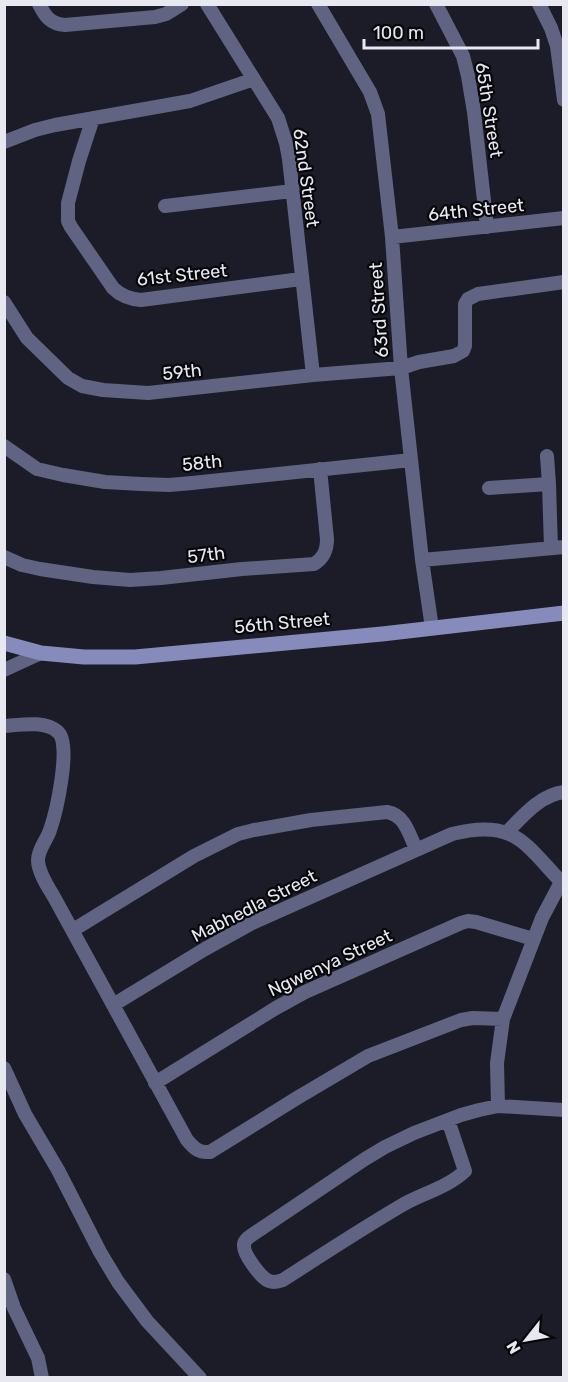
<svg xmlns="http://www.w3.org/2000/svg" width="568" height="1382" viewBox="0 0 568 1382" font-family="Rubik,sans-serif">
	<rect width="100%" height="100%" fill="#1b1c27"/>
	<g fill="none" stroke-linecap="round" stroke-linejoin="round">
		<path stroke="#606381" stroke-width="14" d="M 39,4 C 45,16 50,24 65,25 L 155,17 L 166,14 L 182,4
			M 207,4 L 278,118 L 286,143 L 289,159 L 313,375
			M 318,4 L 370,92 L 378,114 L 392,237 L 401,368 L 422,560 L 432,628
			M 436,4 L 463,56 L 468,76 L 474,112 L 487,227
			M 539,4 L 551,28 L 557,46 L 564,100
			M 93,118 L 79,161 L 68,203 L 68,221 L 71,227 L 113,288 C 121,296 129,299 141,300 L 301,279
			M 4,142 L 35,130 L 55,125 L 190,101 L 254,79
			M 165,206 L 292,191
			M 392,237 L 564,218
			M 4,302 L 27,338 L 68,378 L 82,386 L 103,390 L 148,393 L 313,375 L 401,368 L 419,362 L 454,356 L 463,351 L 465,346 L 465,304 L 468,299 L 478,294 L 564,282
			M 4,446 L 37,469 L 63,475 L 105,482 L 141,484 L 169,485 L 192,483 L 411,460
			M 547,456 L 549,484 L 551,548
			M 489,488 L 549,484
			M 4,557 L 22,565 L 40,569 L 93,577 L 130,580 L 161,578 L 242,569 L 314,564 C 324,558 327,550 327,539 L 320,469
			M 422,560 L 564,547
			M 4,670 L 41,653
			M 4,726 C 20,725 45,720 58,732 C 72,744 56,813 50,830 C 47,840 38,849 38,860 C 38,872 48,887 54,897 L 187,1140 C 194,1148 198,1153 210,1152 L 297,1098 L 368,1056 L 461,1020 L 473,1018 L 503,1019
			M 507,832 C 523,816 540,795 564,792
			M 73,930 L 194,856 L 238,834 L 254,830 L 311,820 L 387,812 C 405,815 409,834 416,849
			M 113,1005 L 205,949 L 252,923 L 452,834 C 515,818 525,844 564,885
			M 4,1068 L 25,1114 L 58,1170 L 100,1252 L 118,1282 L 147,1321 L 200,1378
			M 155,1083 L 276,1008 L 305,992 L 461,923 L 468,921 L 476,922 L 533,939
			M 498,1106 L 497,1063 L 503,1019 L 542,918 L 561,882
			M 448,1120 L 465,1171 C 448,1187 424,1193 404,1204 C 363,1228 323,1254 283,1280 C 278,1282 274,1283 269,1281 C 261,1278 243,1254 244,1245 C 244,1241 246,1240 249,1237 L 365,1159 L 385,1147 L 414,1133 L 461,1115 L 479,1110 L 498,1106 L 564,1110
			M 4,1279 L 14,1308 L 38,1358 L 42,1378"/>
		<path stroke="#878bbc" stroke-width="15" d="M 4,643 L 41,653 L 84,657 L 135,657 L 382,634 L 564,613"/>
	</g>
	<g text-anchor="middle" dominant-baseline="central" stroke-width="4.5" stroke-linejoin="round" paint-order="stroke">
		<g font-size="18" fill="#e7e8f0" stroke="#07070b">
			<text transform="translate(489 110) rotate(81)">65th Street</text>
			<text transform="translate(306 178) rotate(82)">62nd Street</text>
			<text transform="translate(476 210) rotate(-6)">64th Street</text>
			<text transform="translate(182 275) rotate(-6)">61st Street</text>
			<text transform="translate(379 310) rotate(-94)">63rd Street</text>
			<text transform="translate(182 372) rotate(-6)">59th</text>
			<text transform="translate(202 463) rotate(-6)">58th</text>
			<text transform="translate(206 555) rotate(-7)">57th</text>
			<text transform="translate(282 623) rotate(-5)">56th Street</text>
			<text transform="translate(254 906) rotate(-27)">Mabhedla Street</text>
			<text transform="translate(330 963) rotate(-25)">Ngwenya Street</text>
		</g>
	</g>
	<rect width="568" height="1382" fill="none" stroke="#e7e8f0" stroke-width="12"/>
	<g transform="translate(526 1340) rotate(239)" stroke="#07070b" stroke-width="4.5" paint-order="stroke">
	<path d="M0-4.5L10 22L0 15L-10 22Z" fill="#e7e8f0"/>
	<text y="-9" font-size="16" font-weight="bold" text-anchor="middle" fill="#e7e8f0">N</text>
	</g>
	<path d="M364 39v9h174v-9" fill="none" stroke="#e7e8f0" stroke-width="3"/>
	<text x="373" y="39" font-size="18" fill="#e7e8f0" stroke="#07070b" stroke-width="4.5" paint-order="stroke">100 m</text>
</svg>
